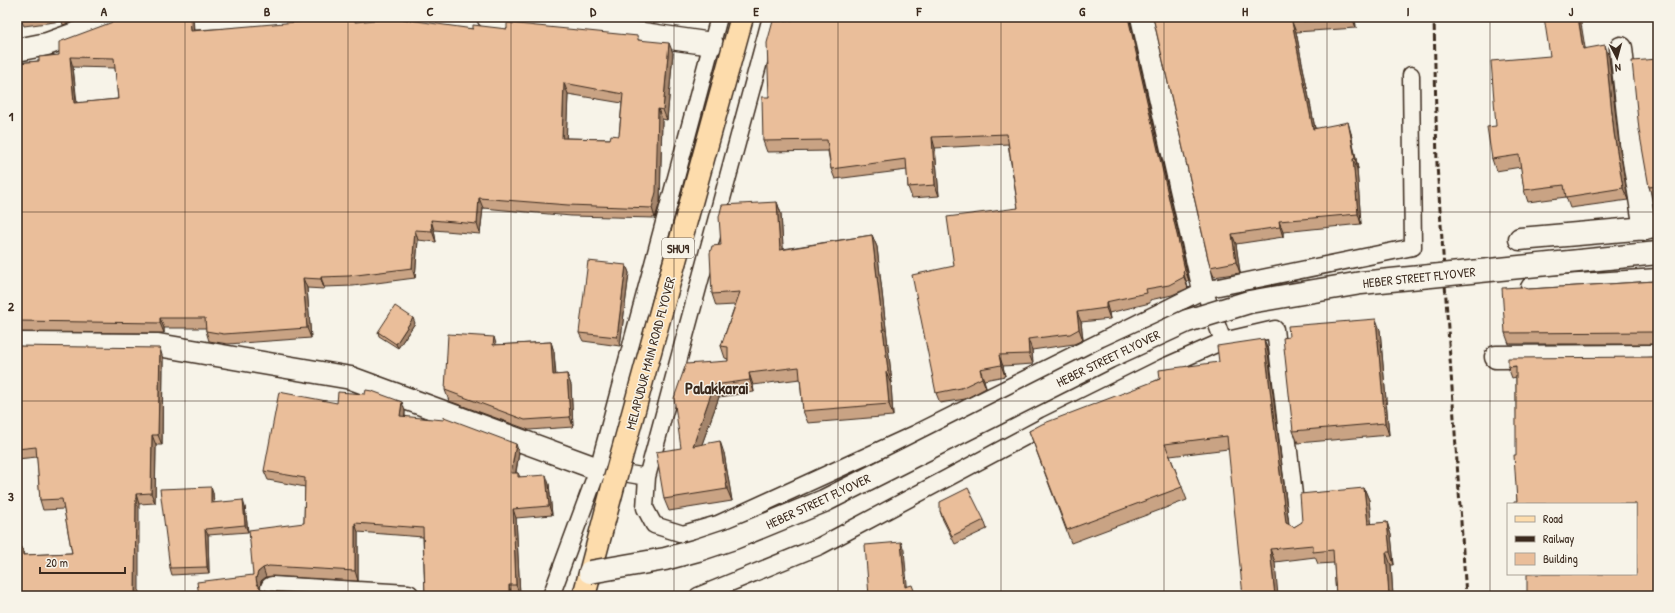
<svg xmlns="http://www.w3.org/2000/svg" width="1675" height="613" viewBox="0 0 1675 613" font-family="'Patrick Hand',sans-serif">
	<rect width="100%" height="100%" fill="#f7f3e8"/>
	<filter id="ink" filterUnits="userSpaceOnUse"><feTurbulence type="fractalNoise" baseFrequency=".025" numOctaves="2"/><feDisplacementMap in="SourceGraphic" scale="8" xChannelSelector="R" yChannelSelector="G"/><feConvolveMatrix kernelMatrix="1 2 1 2 8 2 1 2 1" color-interpolation-filters="sRGB"/></filter>
	<g filter="url(#ink)">
		<g fill="none" stroke-linecap="round" stroke-linejoin="round">
			<g stroke="#3b2a1e" stroke-width="19">
				<path id="lane" d="M 771,17 L 647,477 L 645,508 L 654,525 L 683,534 L 718,524 L 915,434 L 1204,290 L 1413,247 L 1411,75
					M 1204,290 L 1223,341
					M 606,470 L 647,477
					M 551,596 L 598,469 L 719,17
					M 698,596 L 820,546 L 1047,425 L 1164,367 L 1223,341 L 1275,329 L 1298,530"/>
			</g>
			<g stroke="#3b2a1e" stroke-width="25">
				<path id="street" d="M 488,17 L 643,34 L 712,44
					M 1142,17 L 1204,290
					M 1621,48 L 1631,143 L 1645,229
					M 17,50 L 47,44 L 119,18 L 128,17
					M 1520,239 L 1658,227
					M 1532,288 L 1658,280
					M 1496,357 L 1658,356
					M 272,588 L 408,596"/>
			</g>
			<g stroke="#3b2a1e" stroke-width="25">
				<path id="secondary" d="M 17,344 L 158,345 L 351,378 L 598,469"/>
			</g>
			<g stroke="#3b2a1e" stroke-width="25">
				<path id="primary" d="M 584,596 L 615,479"/>
			</g>
			<use href="#lane" stroke="#f7f3e8" stroke-width="16"/>
			<use href="#street" stroke="#f7f3e8" stroke-width="22"/>
			<use href="#secondary" stroke="#f7f3e8" stroke-width="22"/>
			<use href="#primary" stroke="#fddcac" stroke-width="22"/>
			<path stroke="#3b2a1e" stroke-width="3" stroke-dasharray="6 3" stroke-linecap="butt" d="M 1434,17 L 1437,165 L 1466,596"/>
			<g stroke="#3b2a1e" stroke-width="25" stroke-linecap="butt">
				<path id="secondary-bridge" d="M 590,572 L 665,559 L 698,550 L 734,538 L 824,501 L 1109,357 L 1187,321 L 1249,302 L 1361,283 L 1658,253"/>
			</g>
			<g stroke="#3b2a1e" stroke-width="25" stroke-linecap="butt">
				<path id="primary-bridge" d="M 615,479 L 742,17"/>
			</g>
			<use href="#secondary-bridge" stroke="#f7f3e8" stroke-width="22"/>
			<use href="#primary-bridge" stroke="#fddcac" stroke-width="22"/>
		</g>
		<path fill="#c9a384" stroke="#3b2a1e" fill-rule="evenodd" d="M 17,17 L 85,17 L 63,25 L 62,21 L 24,26 L 21,20 L 17,21 Z
			M 129,17 L 193,17 L 194,30 L 357,22 L 473,29 L 507,29 L 639,40 L 673,53 L 667,120 L 662,119 L 660,202 L 655,218 L 571,216 L 483,208 L 480,234 L 434,230 L 436,242 L 418,240 L 415,278 L 353,286 L 324,287 L 324,289 L 307,288 L 311,338 L 228,344 L 209,341 L 206,331 L 206,328 L 164,328 L 164,333 L 17,332 L 17,63 L 39,61 L 59,55 ZM 73,67 L 115,68 L 118,99 L 77,103 ZM 568,94 L 622,103 L 619,136 L 610,139 L 566,138 Z
			M 793,17 L 1130,17 L 1130,20 L 1189,281 L 1186,281 L 1188,288 L 1172,295 L 1150,300 L 1150,303 L 1109,313 L 1110,319 L 1081,322 L 1083,340 L 1074,344 L 1032,350 L 1033,364 L 1003,366 L 1005,376 L 984,380 L 986,388 L 965,399 L 940,403 L 936,393 L 954,266 L 1018,208 L 1008,144 L 935,148 L 939,196 L 912,198 L 908,187 L 907,170 L 835,179 L 831,169 L 828,151 L 767,152 L 763,141 L 769,97 L 793,20 Z
			M 1153,17 L 1355,17 L 1356,28 L 1296,32 L 1315,128 L 1351,133 L 1358,169 L 1357,169 L 1361,224 L 1283,232 L 1283,237 L 1236,244 L 1240,273 L 1214,277 L 1210,267 Z
			M 1585,48 L 1609,57 L 1619,144 L 1628,200 L 1570,208 L 1566,197 L 1528,202 L 1524,190 L 1521,167 L 1496,171 L 1492,159 L 1496,126 L 1550,56 Z
			M 1658,59 L 1658,198 L 1653,199 L 1649,187 Z
			M 777,202 L 781,214 L 783,249 L 872,235 L 877,247 L 892,383 L 891,384 L 893,416 L 808,423 L 803,411 L 800,379 L 753,385 L 754,392 L 719,397 L 702,444 L 724,453 L 732,501 L 669,511 L 664,499 L 681,448 L 728,361 L 728,359 L 725,358 L 721,346 L 735,305 L 716,306 L 712,294 L 721,245 Z
			M 626,265 L 629,273 L 620,346 L 583,341 L 579,333 Z
			M 1658,280 L 1658,344 L 1509,344 L 1505,333 L 1529,289 L 1655,281 Z
			M 415,323 L 398,348 L 379,336 L 378,332 Z
			M 1380,330 L 1389,435 L 1298,443 L 1293,431 Z
			M 1264,339 L 1268,352 L 1289,524 L 1294,527 L 1364,488 L 1369,500 L 1371,524 L 1387,522 L 1391,535 L 1394,565 L 1391,565 L 1393,596 L 1336,596 L 1334,563 L 1318,564 L 1315,557 L 1275,562 L 1228,449 L 1170,456 L 1187,500 L 1071,543 L 1029,431 L 1219,362 Z
			M 551,342 L 554,352 L 556,375 L 567,374 L 571,385 L 573,427 L 529,430 L 449,401 L 445,390 L 496,345 Z
			M 17,346 L 163,359 L 162,445 L 156,445 L 155,503 L 139,504 L 17,596 L 22,548 L 25,555 L 72,553 L 64,509 L 43,510 L 40,500 L 37,457 L 17,459 Z
			M 1654,357 L 1636,574 L 1517,502 L 1516,377 L 1512,378 L 1508,367 Z
			M 337,403 L 405,411 L 405,416 L 519,453 L 516,473 L 518,473 L 520,477 L 549,484 L 552,515 L 516,518 L 520,595 L 512,595 L 512,596 L 425,596 L 423,537 L 358,532 L 358,581 L 272,576 L 266,577 L 261,581 L 260,587 L 261,589 L 268,591 L 199,596 L 253,575 L 304,523 L 305,487 L 268,480 L 264,471 Z
			M 213,493 L 214,503 L 245,507 L 248,532 L 208,535 L 209,573 L 172,575 L 170,568 Z
			M 940,511 L 984,520 L 987,529 L 955,544 L 943,520 Z"/>
		<path fill="#a4856c" stroke="#3b2a1e" d="M 190,17 L 193,17 L 194,41 L 191,31 Z
			M 1128,17 L 1130,17 L 1130,20 L 1189,281 L 1185,270 Z
			M 1352,17 L 1355,17 L 1356,28 Z
			M 1578,17 L 1580,17 L 1587,60 L 1583,49 Z
			M 1292,22 L 1296,32 L 1317,139 L 1313,129 Z
			M 669,43 L 673,53 L 667,120 L 663,110 Z
			M 1605,45 L 1609,57 L 1619,144 L 1628,200 L 1623,188 L 1614,133 Z
			M 70,57 L 73,67 L 77,113 L 74,103 Z
			M 564,83 L 568,94 L 566,148 L 562,138 Z
			M 658,109 L 662,119 L 660,202 L 655,218 L 652,208 Z
			M 1348,122 L 1351,133 L 1358,169 L 1355,158 Z
			M 932,137 L 935,148 L 939,196 L 935,185 Z
			M 1353,159 L 1357,169 L 1361,224 L 1358,214 Z
			M 479,198 L 483,208 L 480,234 L 477,224 Z
			M 777,202 L 781,214 L 784,262 L 780,250 Z
			M 431,220 L 434,230 L 436,242 L 432,231 Z
			M 1279,221 L 1283,232 L 1283,237 L 1280,227 Z
			M 415,230 L 418,240 L 415,278 L 412,268 Z
			M 1232,234 L 1236,244 L 1240,273 L 1236,262 Z
			M 872,235 L 877,247 L 892,383 L 888,371 Z
			M 626,265 L 629,273 L 620,346 L 617,337 Z
			M 1183,271 L 1186,281 L 1188,288 L 1184,277 Z
			M 321,277 L 324,287 L 324,289 L 321,279 Z
			M 303,278 L 307,288 L 311,338 L 307,328 Z
			M 1106,302 L 1109,313 L 1110,319 L 1106,308 Z
			M 1077,312 L 1081,322 L 1083,340 L 1079,329 Z
			M 160,318 L 164,328 L 164,333 L 160,323 Z
			M 413,318 L 415,323 L 398,348 L 396,344 Z
			M 1376,319 L 1380,330 L 1389,435 L 1385,423 Z
			M 494,337 L 497,347 L 493,345 Z
			M 1028,339 L 1032,350 L 1033,364 L 1029,354 Z
			M 1264,339 L 1268,352 L 1290,535 L 1286,523 Z
			M 551,342 L 554,352 L 556,386 L 553,375 Z
			M 160,348 L 163,359 L 162,445 L 158,435 Z
			M 999,355 L 1003,366 L 1005,376 L 1001,365 Z
			M 980,369 L 984,380 L 986,388 L 982,378 Z
			M 886,372 L 891,384 L 893,416 L 889,404 Z
			M 749,373 L 753,385 L 754,392 L 750,380 Z
			M 567,374 L 571,385 L 573,427 L 570,417 Z
			M 714,385 L 719,397 L 697,458 L 693,446 Z
			M 402,402 L 405,411 L 404,425 L 400,416 Z
			M 152,435 L 156,445 L 155,503 L 151,493 Z
			M 720,441 L 724,453 L 732,501 L 727,489 Z
			M 516,444 L 519,453 L 514,482 L 511,473 Z
			M 546,475 L 549,484 L 552,515 L 549,506 Z
			M 211,487 L 213,493 L 214,509 L 211,503 Z
			M 1364,488 L 1369,500 L 1373,537 L 1368,524 Z
			M 136,494 L 139,504 L 139,596 L 135,596 Z
			M 243,500 L 245,507 L 248,532 L 245,525 Z
			M 513,509 L 516,518 L 520,595 L 516,585 Z
			M 1387,522 L 1391,535 L 1394,565 L 1390,552 Z
			M 355,523 L 358,532 L 358,581 L 355,571 Z
			M 205,529 L 208,535 L 209,573 L 207,567 Z
			M 901,542 L 904,550 L 908,595 L 905,587 Z
			M 22,548 L 26,558 L 23,555 Z
			M 1270,549 L 1275,562 L 1278,596 L 1275,596 Z
			M 1386,552 L 1391,565 L 1393,596 L 1389,596 Z
			M 263,568 L 266,577 L 261,581 L 260,588 L 257,584 L 256,578 L 258,572 Z
			M 509,585 L 512,595 L 512,596 L 509,596 Z"/>
		<path fill="#eabe9a" stroke="#3b2a1e" fill-rule="evenodd" d="M 129,17 L 190,17 L 191,31 L 355,17 L 355,22 L 395,18 L 473,29 L 473,25 L 507,29 L 507,23 L 638,36 L 638,40 L 669,43 L 663,110 L 658,109 L 656,192 L 652,208 L 568,205 L 479,198 L 477,224 L 431,220 L 432,231 L 415,230 L 412,268 L 349,276 L 321,277 L 321,279 L 303,278 L 307,328 L 224,334 L 206,331 L 205,318 L 160,318 L 160,323 L 17,321 L 17,63 L 39,61 L 39,57 L 59,55 L 59,42 L 118,20 L 126,19 ZM 70,57 L 114,58 L 118,99 L 74,103 ZM 564,83 L 623,94 L 619,136 L 611,135 L 610,139 L 562,138 Z
			M 793,17 L 1128,17 L 1185,270 L 1183,271 L 1184,277 L 1169,285 L 1146,289 L 1147,293 L 1106,302 L 1106,308 L 1077,312 L 1079,329 L 1070,334 L 1028,339 L 1029,354 L 999,355 L 1001,365 L 980,369 L 982,378 L 961,388 L 936,393 L 912,275 L 954,266 L 947,217 L 1018,208 L 1007,134 L 932,137 L 935,185 L 908,187 L 906,159 L 831,169 L 827,140 L 763,141 L 762,97 L 769,97 L 767,43 L 773,21 L 793,20 Z
			M 1153,17 L 1352,17 L 1352,18 L 1292,22 L 1313,129 L 1348,122 L 1355,158 L 1353,159 L 1358,214 L 1279,221 L 1280,227 L 1232,234 L 1236,262 L 1210,267 Z
			M 1544,17 L 1578,17 L 1583,49 L 1605,45 L 1614,133 L 1623,188 L 1566,197 L 1564,185 L 1524,190 L 1519,155 L 1492,159 L 1487,127 L 1496,126 L 1491,61 L 1550,56 Z
			M 1658,59 L 1658,186 L 1649,187 L 1639,130 L 1632,61 Z
			M 777,202 L 780,250 L 872,235 L 888,371 L 886,372 L 889,404 L 803,411 L 799,367 L 749,373 L 750,380 L 714,385 L 693,446 L 720,441 L 727,489 L 664,499 L 656,452 L 681,448 L 674,398 L 686,364 L 728,361 L 728,347 L 721,346 L 740,292 L 712,294 L 710,253 L 712,246 L 721,245 L 719,217 L 722,205 Z
			M 588,261 L 626,265 L 617,337 L 579,333 Z
			M 1658,280 L 1658,334 L 1654,332 L 1505,333 L 1502,288 L 1521,287 L 1529,289 L 1655,281 Z
			M 395,306 L 413,318 L 396,344 L 378,332 Z
			M 1376,319 L 1385,423 L 1293,431 L 1283,338 L 1289,337 L 1288,326 Z
			M 448,334 L 494,337 L 493,345 L 551,342 L 553,375 L 567,374 L 570,417 L 525,420 L 445,390 Z
			M 1264,339 L 1286,523 L 1294,527 L 1302,522 L 1300,494 L 1364,488 L 1368,524 L 1387,522 L 1390,552 L 1386,552 L 1389,596 L 1336,596 L 1333,550 L 1313,552 L 1313,545 L 1270,549 L 1275,596 L 1243,596 L 1227,436 L 1165,444 L 1182,487 L 1067,530 L 1029,431 L 1042,424 L 1160,379 L 1159,370 L 1219,362 L 1217,346 Z
			M 17,346 L 160,348 L 158,435 L 152,435 L 151,493 L 136,494 L 135,596 L 17,596 L 17,548 L 22,548 L 23,555 L 72,553 L 62,499 L 40,500 L 36,447 L 17,449 Z
			M 1658,356 L 1658,596 L 1527,596 L 1527,574 L 1636,574 L 1636,504 L 1514,504 L 1514,502 L 1517,502 L 1514,455 L 1516,455 L 1516,366 L 1508,367 L 1508,358 L 1654,357 Z
			M 366,390 L 372,391 L 402,402 L 400,416 L 444,420 L 444,417 L 516,444 L 511,473 L 518,473 L 518,477 L 546,475 L 549,506 L 513,509 L 516,585 L 509,585 L 509,596 L 425,596 L 423,528 L 355,523 L 355,571 L 269,566 L 263,568 L 258,572 L 256,578 L 257,584 L 261,589 L 268,591 L 349,596 L 199,596 L 197,582 L 253,575 L 249,530 L 304,523 L 305,478 L 264,471 L 279,392 L 337,403 L 338,392 L 365,394 Z
			M 211,487 L 211,503 L 243,500 L 245,525 L 205,529 L 207,567 L 170,568 L 160,489 Z
			M 968,488 L 984,520 L 952,536 L 940,511 L 940,502 Z
			M 901,542 L 905,587 L 912,585 L 916,596 L 869,596 L 865,545 Z"/>
	</g>
	<path fill="none" stroke="#3b2a1e" stroke-width="1" stroke-opacity="0.55" d="M 185,17 L 185,596M 348,17 L 348,596M 511,17 L 511,596M 674,17 L 674,596M 838,17 L 838,596M 1001,17 L 1001,596M 1164,17 L 1164,596M 1327,17 L 1327,596M 1490,17 L 1490,596M 17,212 L 1658,212M 17,401 L 1658,401"/>
	<g text-anchor="middle" dominant-baseline="central" stroke-width="3" stroke-linejoin="round" paint-order="stroke">
		<rect fill="#f7f3e8" stroke="#73665b" stroke-width="1" x="662" y="238" width="32" height="20" rx="3"/>
		<g font-size="12" font-weight="bold" fill="#3b2a1e">
			<text x="678" y="248">SHU9</text>
		</g>
		<g font-size="13" fill="#3b2a1e" stroke="#f7f3e8">
			<text transform="translate(1419 277) rotate(-6)">HEBER STREET FLYOVER</text>
			<text transform="translate(650 353) rotate(-75)">MELAPUDUR MAIN ROAD FLYOVER</text>
			<text transform="translate(1108 358) rotate(-26)">HEBER STREET FLYOVER</text>
			<text transform="translate(818 501) rotate(-25)">HEBER STREET FLYOVER</text>
		</g>
		<g font-size="17" font-weight="bold" fill="#3b2a1e" stroke="#f7f3e8">
			<text x="717" y="387">Palakkarai</text>
		</g>
	</g>
	<rect width="1675" height="613" fill="none" stroke="#f7f3e8" stroke-width="44"/>
	<rect x="1507" y="503" width="130" height="72" fill="#f7f3e8" stroke="#aca397"/>
	<rect x="1515" y="516" width="20" height="6" fill="#fddcac" stroke="#aca397"/>
	<text x="1543" y="523" font-size="12" fill="#3b2a1e">Road</text>
	<rect x="1515" y="536" width="20" height="6" fill="#3b2a1e" stroke="#aca397"/>
	<text x="1543" y="543" font-size="12" fill="#3b2a1e">Railway</text>
	<rect x="1515" y="553" width="20" height="12" fill="#eabe9a" stroke="#aca397"/>
	<text x="1543" y="563" font-size="12" fill="#3b2a1e">Building</text>
	<g transform="translate(1617 58) rotate(174)" stroke="#f7f3e8" stroke-width="3" paint-order="stroke">
	<path d="M0-3L7 15L0 10L-7 15Z" fill="#3b2a1e"/>
	<text y="-6" font-size="11" font-weight="bold" text-anchor="middle" fill="#3b2a1e">N</text>
	</g>
	<path d="M40 567v6h85v-6" fill="none" stroke="#3b2a1e" stroke-width="2"/>
	<text x="46" y="567" font-size="12" fill="#3b2a1e" stroke="#f7f3e8" stroke-width="3" paint-order="stroke">20 m</text>
	<rect x="22" y="22" width="1631" height="569" fill="none" stroke="#3b2a1e" stroke-width="1.5"/>
	<g font-size="13" text-anchor="middle" font-weight="bold" fill="#3b2a1e">
		<text x="104" y="16">A</text>
		<text x="267" y="16">B</text>
		<text x="430" y="16">C</text>
		<text x="593" y="16">D</text>
		<text x="756" y="16">E</text>
		<text x="919" y="16">F</text>
		<text x="1082" y="16">G</text>
		<text x="1245" y="16">H</text>
		<text x="1408" y="16">I</text>
		<text x="1571" y="16">J</text>
		<text x="11" y="121">1</text>
		<text x="11" y="311">2</text>
		<text x="11" y="501">3</text>
	</g>
</svg>
